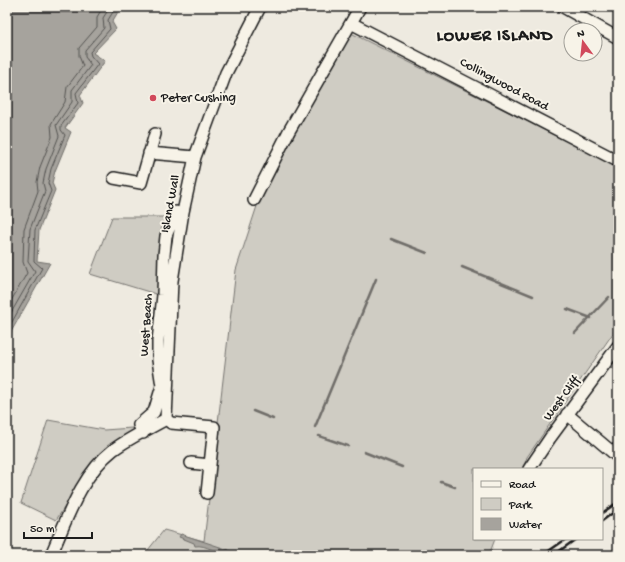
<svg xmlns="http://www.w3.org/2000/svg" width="625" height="562" viewBox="0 0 625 562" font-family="'Gochi Hand',sans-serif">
	<rect width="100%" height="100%" fill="#eeeae0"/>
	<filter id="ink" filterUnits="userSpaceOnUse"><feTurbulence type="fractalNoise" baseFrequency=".025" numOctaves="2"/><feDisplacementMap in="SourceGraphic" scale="8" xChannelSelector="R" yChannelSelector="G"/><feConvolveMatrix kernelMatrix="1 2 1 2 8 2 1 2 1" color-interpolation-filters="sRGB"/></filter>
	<g filter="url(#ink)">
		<path fill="#cfccc3" stroke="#767470" d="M 349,32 L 618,167 L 618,326 L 527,457 L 523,469 L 474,469 L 474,539 L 495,539 L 489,555 L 144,555 L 164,530 L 204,541 L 236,270 L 258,203 Z
			M 112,217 L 166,217 L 159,295 L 90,274 Z
			M 48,420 L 104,430 L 132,428 L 130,436 L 94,463 L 56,520 L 21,503 Z"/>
		<path fill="#a6a39d" stroke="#6f6d69" d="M 7,7 L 121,7 L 112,22 L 116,29 L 93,53 L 105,61 L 80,95 L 83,103 L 65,128 L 71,132 L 55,171 L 52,183 L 55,190 L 39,230 L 37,261 L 50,263 L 7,339 Z
			M 181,534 L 229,550 L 230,552 L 228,555 C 217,554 206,544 195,546 L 194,543 L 179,537 Z"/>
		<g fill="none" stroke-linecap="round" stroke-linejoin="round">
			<path stroke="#535250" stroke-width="1" d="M 7,308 L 27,273 L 23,262 L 24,229 L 38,191 L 37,182 L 40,167 L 52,137 L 51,124 L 65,102 L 67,87 L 83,66 L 79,56 L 79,48 L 97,27 L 97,17 L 103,7
				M 7,320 L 35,271 L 28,261 L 30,229 L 45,191 L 43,183 L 46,169 L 59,136 L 56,125 L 72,102 L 72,90 L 91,65 L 85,57 L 85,50 L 104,28 L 103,18 L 110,7
				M 7,331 L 42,268 L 34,261 L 35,230 L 51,191 L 48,183 L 51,169 L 65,135 L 61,130 L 61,126 L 78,103 L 76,93 L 98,64 L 91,56 L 90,52 L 110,29 L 108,20 L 116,7"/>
			<path stroke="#6f6d69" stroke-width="2.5" d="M 391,239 L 427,253
				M 462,267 L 533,296
				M 567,309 L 591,318
				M 575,333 L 609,297
				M 253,411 L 273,419
				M 315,427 L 376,279
				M 319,436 L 348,446
				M 364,452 L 402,467
				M 441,482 L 455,487"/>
			<g stroke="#1c1c1c" stroke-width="14">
				<path id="minor" d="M 563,7 L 618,38
					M 351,23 L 616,160 L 618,155
					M 149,153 L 195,157
					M 114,178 L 141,183 L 155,134
					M 254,200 L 289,131 L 360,7
					M 567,414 L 618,457
					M 166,419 L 172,281 L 183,212 L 195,157 L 226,73 L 260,7
					M 166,419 L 171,423 L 214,427 L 207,493
					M 143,433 L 139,425 L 154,412 L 162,386 L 158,360 L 158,341 L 163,295 L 164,255 L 166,236 L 176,212
					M 191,463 L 210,465
					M 529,469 L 550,438 L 618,346
					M 51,555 C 67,519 81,475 113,450 C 129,438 149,429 166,419"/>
			</g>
			<use href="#minor" stroke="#f7f3e8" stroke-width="11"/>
			<path stroke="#1c1c1c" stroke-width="2.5" d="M 602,513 L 618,502
				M 602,521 L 618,509
				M 543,555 L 566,539
				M 554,555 L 576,539"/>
		</g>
	</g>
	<circle fill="#d1495b" stroke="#f7f3e8" stroke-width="1.5" cx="153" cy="98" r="4"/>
	<g text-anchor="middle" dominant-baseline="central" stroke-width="4" stroke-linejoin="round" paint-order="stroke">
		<g font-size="13" fill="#1c1c1c" stroke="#f7f3e8">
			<text transform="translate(504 85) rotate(28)">Collingwood Road</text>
			<text transform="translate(171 204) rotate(-79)">Island Wall</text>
			<text transform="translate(147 325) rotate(-86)">West Beach</text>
			<text transform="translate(562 399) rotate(-53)">West Cliff</text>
		</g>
		<g font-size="13" fill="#1c1c1c" stroke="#f7f3e8" text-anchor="start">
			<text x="161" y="98">Peter Cushing</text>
		</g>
		<g font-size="17" font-weight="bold" letter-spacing="1" fill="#1c1c1c" stroke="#f7f3e8">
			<text x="495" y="37">LOWER ISLAND</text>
		</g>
	</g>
	<rect width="625" height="562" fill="none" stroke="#f7f3e8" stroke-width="24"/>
	<rect x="12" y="12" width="601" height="538" fill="none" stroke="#1c1c1c" stroke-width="1.5" filter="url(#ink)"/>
	<rect x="473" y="468" width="130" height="72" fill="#f7f3e8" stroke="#9f9d96"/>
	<rect x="481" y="481" width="20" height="6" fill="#f7f3e8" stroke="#9f9d96"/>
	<text x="509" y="488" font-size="12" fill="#1c1c1c">Road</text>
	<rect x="481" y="498" width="20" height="12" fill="#cfccc3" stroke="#9f9d96"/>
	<text x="509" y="508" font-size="12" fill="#1c1c1c">Park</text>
	<rect x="481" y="518" width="20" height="12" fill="#a6a39d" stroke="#9f9d96"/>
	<text x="509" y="528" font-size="12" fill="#1c1c1c">Water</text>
	<g transform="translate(583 42) rotate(345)"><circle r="19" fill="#f7f3e8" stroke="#9f9d96"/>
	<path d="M0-3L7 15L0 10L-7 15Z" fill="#d1495b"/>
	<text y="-6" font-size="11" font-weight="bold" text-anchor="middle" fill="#1c1c1c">N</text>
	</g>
	<path d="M24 532v6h68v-6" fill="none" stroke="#1c1c1c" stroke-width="2"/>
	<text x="30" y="532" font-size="12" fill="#1c1c1c" stroke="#f7f3e8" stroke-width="3" paint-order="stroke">50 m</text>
</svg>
